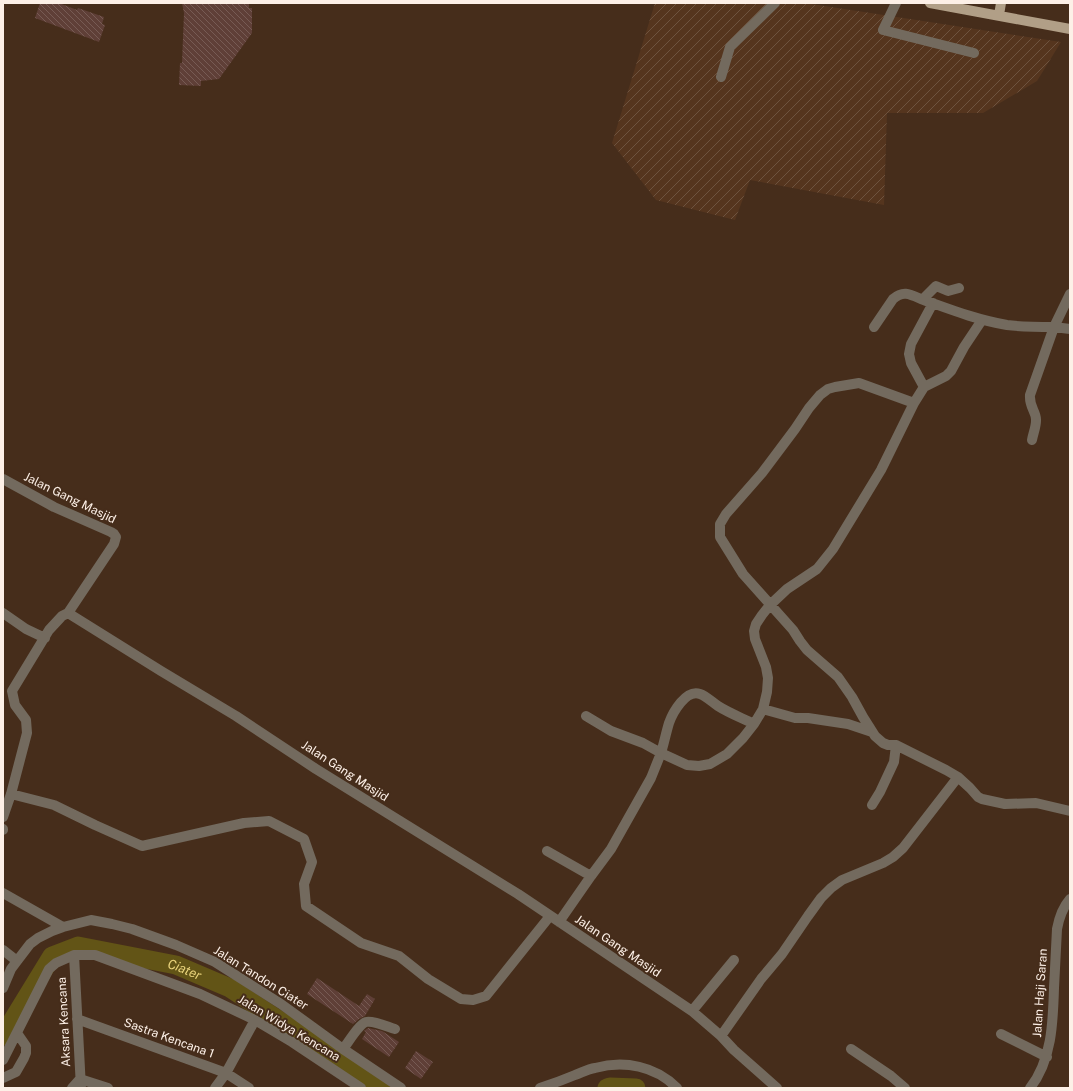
<svg xmlns="http://www.w3.org/2000/svg" width="1073" height="1091" viewBox="0 0 1073 1091" font-family="'Public Sans',sans-serif">
	<defs>
		<pattern id="industrial-furrows" width="10" height="10" patternUnits="userSpaceOnUse"><rect width="10" height="10" fill="#55351e"/><path d="M-1 1l2-2M0 10L10 0M9 11l2-2" fill="none" stroke="#6e533f"/></pattern>
		<pattern id="building-back-hatch" width="6" height="6" patternUnits="userSpaceOnUse"><rect width="6" height="6" fill="#5f3f37"/><path d="M-1 5l2 2M0 0l6 6M5-1l2 2" fill="none" stroke="#775b54"/></pattern>
	</defs>
	<rect width="100%" height="100%" fill="#462d1b"/>
	<path fill="url(#industrial-furrows)" d="M 655,3 L 805,3 L 1061,42 L 1037,81 L 983,113 L 887,113 L 884,205 L 750,180 L 735,220 L 656,200 L 612,143 Z"/>
	<g fill="none" stroke-linecap="round" stroke-linejoin="round">
		<g stroke="#625416" stroke-width="19">
			<path id="s1" d="M 3,1036 L 52,956 L 78,946 L 176,965 L 230,988 L 382,1088"/>
			<path d="M 607,1088 L 610,1087 L 636,1088"/>
		</g>
	</g>
	<path fill="url(#building-back-hatch)" d="M 40,3 L 59,3 L 77,10 L 78,8 L 104,17 L 102,24 L 105,25 L 99,42 L 35,18 Z
		M 182,3 L 249,3 L 249,8 L 252,8 L 252,33 L 219,79 L 201,81 L 201,86 L 179,85 L 180,63 L 182,63 L 184,13 Z
		M 317,978 L 359,1006 L 367,994 L 375,999 L 365,1016 L 359,1019 L 353,1024 L 307,994 Z
		M 368,1028 L 382,1031 L 399,1042 L 389,1057 L 362,1039 L 366,1032 L 364,1031 Z
		M 416,1051 L 433,1062 L 421,1079 L 405,1068 Z"/>
	<g fill="none" stroke-linecap="round" stroke-linejoin="round">
		<path stroke="#736a5e" stroke-width="10" d="M 896,3 L 883,30 L 974,53
			M 721,77 L 730,47 L 775,3
			M 1070,294 L 1054,327 L 1070,329
			M 923,299 L 936,286 L 948,291 L 959,288
			M 874,327 L 893,299 C 903,290 910,294 921,299 C 949,309 977,320 1007,325 C 1022,327 1038,327 1054,327 L 1030,395 C 1029,408 1037,412 1036,421 C 1036,427 1033,434 1032,440
			M 924,387 L 946,376 L 951,371 L 964,347 L 982,320
			M 914,403 L 859,383 L 835,387 L 828,389 L 820,395 L 809,408 L 795,429 L 762,473 L 726,514 L 720,524 L 720,537 L 743,574 L 793,630 L 800,641 L 807,650 L 838,677 L 852,697 L 863,717 L 875,736 L 883,743 L 888,745 L 896,745 L 946,770 L 958,777 L 970,788 L 978,797 L 982,799 L 1005,804 L 1036,803 L 1070,811
			M 3,479 L 54,507 L 111,532 L 114,534 L 116,537 L 114,544 L 68,613 L 161,671 L 236,716 L 316,769 L 518,894 L 692,1011 L 721,1036 L 734,1050 L 777,1088
			M 3,613 L 26,629 L 45,638
			M 763,709 L 795,718 L 808,718 L 848,724 L 872,732
			M 586,716 L 611,731 L 643,743 L 661,753 C 664,743 666,733 669,723 C 673,712 686,689 700,694 C 706,696 712,702 718,706 C 729,713 742,718 754,724
			M 11,794 L 54,805 L 95,825 L 142,846 L 244,823 L 269,821 L 304,839 L 312,862 L 304,884 L 306,906 L 361,943 L 399,956 L 428,979 L 461,999 L 473,1000 L 486,996 L 550,916
			M 872,805 L 880,792 L 894,762 L 896,745
			M 3,817 L 11,794 L 27,733 L 26,720 L 15,705 L 12,691 L 49,630 L 62,616 L 68,613
			M 3,829 L 3,830
			M 547,851 L 591,876
			M 3,893 L 63,927
			M 559,922 L 591,876 L 611,849 L 651,778 L 661,753 L 687,765 L 699,766 L 710,764 L 727,754 L 743,738 L 754,724 L 763,709 L 767,692 L 768,678 L 766,667 L 755,639 L 754,631 L 756,624 L 762,615 L 770,605 L 787,589 L 817,569 L 833,549 L 881,470 L 914,403 L 924,387 L 911,363 L 909,354 L 911,344 L 933,303
			M 3,950 L 17,961
			M 74,955 L 81,1088
			M 3,988 L 11,969 L 17,961 L 30,944 L 38,938 L 52,931 L 63,927 L 91,920 L 112,924 L 132,929 L 176,945 L 215,962 L 281,1004 L 343,1049 L 401,1088
			M 692,1011 L 734,960
			M 77,1019 L 226,1073 L 249,1088
			M 1001,1034 L 1047,1057
			M 721,1036 L 761,979 L 782,954 L 808,916 L 821,898 L 831,888 L 842,880 L 883,863 L 893,857 L 903,848 L 958,777
			M 343,1049 C 348,1043 359,1024 366,1022 C 373,1020 388,1027 395,1029
			M 851,1049 L 891,1076 L 905,1088
			M 3,1060 L 49,969 L 56,963 L 74,955 L 95,955 L 200,994 L 255,1020 L 292,1042 L 361,1088
			M 3,1078 L 16,1072 L 24,1058 L 26,1053 L 26,1046 L 17,1033
			M 72,1088 L 80,1079 L 108,1088
			M 215,1088 L 226,1073 L 255,1020
			M 540,1088 C 552,1084 563,1080 575,1075 C 581,1073 588,1069 595,1068 C 624,1060 656,1066 677,1088
			M 1030,1088 C 1052,1060 1053,1022 1054,988 C 1055,968 1056,949 1057,929 C 1059,918 1063,907 1070,899"/>
		<path stroke="#b19f87" stroke-width="10" d="M 930,3 L 1070,29
			M 999,15 L 1001,3"/>
	</g>
	<g text-anchor="middle" dominant-baseline="central" stroke-width="4" stroke-linejoin="round" paint-order="stroke">
		<g font-size="12" fill="#fdf0e7" stroke="#462d1b">
			<text transform="translate(70 498) rotate(26)">Jalan Gang Masjid</text>
			<text transform="translate(345 771) rotate(33)">Jalan Gang Masjid</text>
			<text transform="translate(618 946) rotate(34)">Jalan Gang Masjid</text>
			<text transform="translate(261 978) rotate(32)">Jalan Tandon Ciater</text>
			<text transform="translate(1040 993) rotate(-86)">Jalan Haji Saran</text>
			<text transform="translate(64 1022) rotate(-93)">Aksara Kencana</text>
			<text transform="translate(289 1028) rotate(31)">Jalan Widya Kencana</text>
			<text transform="translate(169 1038) rotate(20)">Sastra Kencana 1</text>
		</g>
		<g font-size="13" font-style="italic" fill="#e9d37b" stroke="#462d1b">
			<text stroke="none"><textPath href="#s1" startOffset="231">Ciater</textPath></text>
		</g>
	</g>
	<rect width="1073" height="1091" fill="none" stroke="#fdf0e7" stroke-width="8"/>
</svg>
